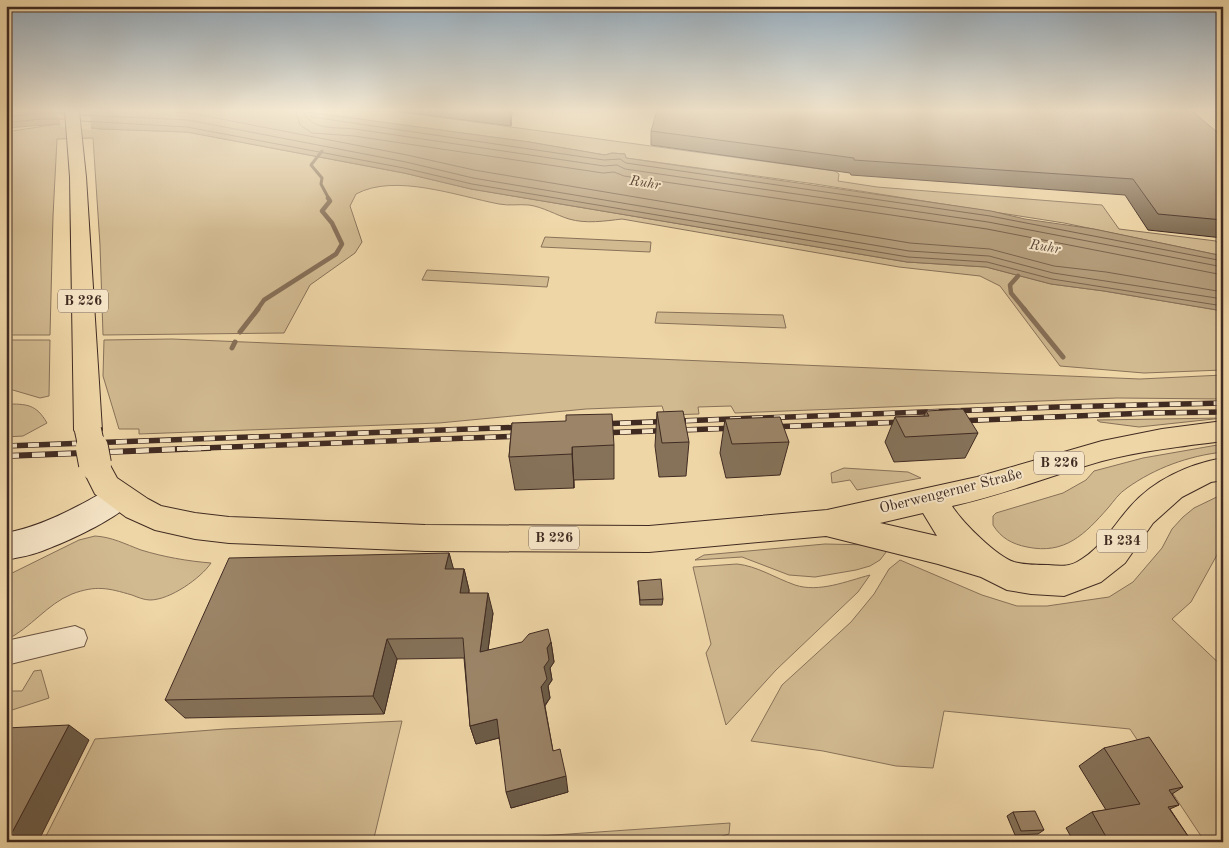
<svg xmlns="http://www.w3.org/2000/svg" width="1229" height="848" viewBox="0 0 1229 848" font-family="'Old Standard TT',serif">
	<rect width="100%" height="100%" fill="#efd6a7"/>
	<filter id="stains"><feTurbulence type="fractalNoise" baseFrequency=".004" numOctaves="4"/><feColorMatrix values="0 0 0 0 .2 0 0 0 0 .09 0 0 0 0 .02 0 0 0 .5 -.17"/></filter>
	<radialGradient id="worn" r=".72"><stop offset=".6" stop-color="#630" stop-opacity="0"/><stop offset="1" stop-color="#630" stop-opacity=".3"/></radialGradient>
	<path fill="#d1b990" stroke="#887259" d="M 300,111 L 393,111 L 835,171 L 839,174 L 838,181 L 877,187 L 1102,205 L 1119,229 L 1216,241 L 1219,246 L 1223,246 L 1223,256 L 1064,223 L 815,184 L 626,158 L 625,154 L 612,153 L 605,155 L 529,142 Z
		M 58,124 L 101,129 L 187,132 L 404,173 L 471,189 L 907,262 L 986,267 L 1051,284 L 1104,291 L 1223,311 L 1223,370 L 1144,373 L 1060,366 L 1000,286 L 980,276 L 899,267 L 622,219 C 605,221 586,224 569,219 C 556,215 543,207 529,205 C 519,204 509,206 499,204 C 457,196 395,173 356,194 L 350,206 L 362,242 L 355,253 L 310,285 L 284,333 L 103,335 L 100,245 L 93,138 L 57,139 L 53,216 L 50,335 L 6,335 L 6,132 Z
		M 545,237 L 651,242 L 650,252 L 541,247 Z
		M 427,270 L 549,277 L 547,287 L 422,280 Z
		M 657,312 L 783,315 L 786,328 L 655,323 Z
		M 172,339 L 1140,379 L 1223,375 L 1223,399 L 1117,398 L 735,413 L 731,406 L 698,407 L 699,414 L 665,415 L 662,406 L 586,409 L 439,423 L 139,434 L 139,429 L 119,429 L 103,376 L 104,340 Z
		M 6,340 L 50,340 L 49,396 L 40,398 L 6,388 Z
		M 6,404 C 27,404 36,404 47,423 L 23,436 L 6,437 Z
		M 1223,418 L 1139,427 L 1100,422 L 1097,420 Z
		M 1223,444 L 1223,452 C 1188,456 1155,468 1127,488 C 1119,493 1114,501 1108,508 C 1085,534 1065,555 1027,547 C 1012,544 1001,538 993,525 L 993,516 L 996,513 L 1063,493 L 1086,480 L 1094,471 L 1143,458 Z
		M 844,468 L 908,472 L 921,478 L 857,490 L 850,480 L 832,483 L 831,473 Z
		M 1223,494 L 1223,544 L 1191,602 L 1172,619 L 1223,667 L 1223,842 L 1205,842 L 1130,729 L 944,711 L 933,768 L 896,766 L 823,751 L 751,741 L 782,685 L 851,622 L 874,594 L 889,569 L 900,560 L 982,595 L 1017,606 L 1047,606 L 1109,597 L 1133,582 L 1162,548 L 1172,529 L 1183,517 L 1194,508 Z
		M 95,536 C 112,537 125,544 141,550 C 164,557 187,561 211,563 C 201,578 170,600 150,600 C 144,600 137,597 132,595 C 108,588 96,585 72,594 C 47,604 31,628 6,640 L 6,576 L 79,540 Z
		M 825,544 L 873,545 L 890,547 L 880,560 L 870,566 L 856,570 L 815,577 L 789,575 L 742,557 L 695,560 L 704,555 Z
		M 737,564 C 757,566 775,578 795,585 C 819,593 847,581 870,575 L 858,592 L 776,670 L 726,725 L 706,653 L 711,644 L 693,567 Z
		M 41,670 L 49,698 L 6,712 L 6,691 L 22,691 L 34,671 Z
		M 402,721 L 373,842 L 43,842 L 95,739 L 225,729 Z
		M 730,823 L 729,834 L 704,842 L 452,842 Z"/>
	<path fill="#b49c7a" stroke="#866f57" d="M 14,111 L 300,111 L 529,142 L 605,155 L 612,153 L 625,154 L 626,158 L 991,211 L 1025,219 L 1094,229 L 1223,256 L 1223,311 L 1104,291 L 1051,284 L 986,267 L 907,262 L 471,189 L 404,173 L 187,132 L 101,129 L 57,124 L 6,128 L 6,112 Z"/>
	<path fill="#efd6a7" d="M 53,111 L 90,111 L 91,130 L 61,127 L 59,118 Z"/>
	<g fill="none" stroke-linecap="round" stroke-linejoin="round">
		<path stroke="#7a644e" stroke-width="1" d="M 156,111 L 190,113 L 407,155 L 474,170 L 910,243 L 990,249 L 1054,266 L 1106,272 L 1223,292
			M 296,111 L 300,125 L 312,133 L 354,136 L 603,173 L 614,172 L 624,176 L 987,229 L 1223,275
			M 303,111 C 310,131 337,127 355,129 L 604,166 L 617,165 L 625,169 L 988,222 L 1223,267
			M 309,111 L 312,117 L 604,160 L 620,159 L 626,163 L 990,216 L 1223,261
			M 81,115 L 188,120 L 406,162 L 473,178 L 909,251 L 989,256 L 1053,273 L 1223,299
			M 6,117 L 40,113 L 64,113
			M 81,121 L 187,127 L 404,168 L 472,184 L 908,257 L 987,262 L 1052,279 L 1223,306
			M 6,123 L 40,119 L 64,119"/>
		<path stroke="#866f57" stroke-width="3" d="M 322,151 L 311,165 L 322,178 L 321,184 L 329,199"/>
		<path stroke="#866f57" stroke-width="4.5" d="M 1018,276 L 1010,285 L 1011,293 L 1025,310
			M 257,310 L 264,300 L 336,254 L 342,244 L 332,223 L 322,211 L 330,201 L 328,198"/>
		<path stroke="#866f57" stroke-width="5" d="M 1024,309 L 1063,357
			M 240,332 L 258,309
			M 232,348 L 235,342"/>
		<g stroke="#6c5643" stroke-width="2">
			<path id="minor" d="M 75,626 L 84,630 L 87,638 L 84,646 L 6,665 L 6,641 Z"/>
		</g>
		<g stroke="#402b22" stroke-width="2">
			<path id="secondary" d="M 120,485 L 131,489 L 135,497 C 126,515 68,541 47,549 C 34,555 20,557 6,560 L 6,533 C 32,528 55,518 78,506 C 92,499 105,490 120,485 Z"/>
		</g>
		<g stroke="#402b22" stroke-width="2">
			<path id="primary" d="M 65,111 L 79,111 L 86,177 L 102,430 L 98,437 L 88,440 L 78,437 L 74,430 L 70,177 Z
				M 1223,421 L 1223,441 C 1183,446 1141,451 1102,461 C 1052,475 1003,495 952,506 C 962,522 996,556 1014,562 C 1024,565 1037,565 1048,565 C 1058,566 1068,567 1077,562 C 1101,549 1113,526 1130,507 C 1153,480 1189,464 1223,458 L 1223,480 L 1211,482 L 1182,497 L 1153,523 L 1125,563 L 1101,582 L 1064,596 L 1031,594 L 1007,590 L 981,577 L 938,564 L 826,536 L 649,552 L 425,551 L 229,543 L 195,539 L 155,530 L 126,517 L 95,494 L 80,464 L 85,456 L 95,453 L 105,456 L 117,478 L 148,499 L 161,506 L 195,513 L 229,517 L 425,525 L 649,526 L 827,510 L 977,477 L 1102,441 L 1162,429 ZM 923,513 L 937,536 L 880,523 Z"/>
		</g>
		<use href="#minor" fill="#f5e4c6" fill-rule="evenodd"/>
		<use href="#secondary" fill="#f5e4c6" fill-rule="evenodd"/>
		<use href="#primary" fill="#efd6a7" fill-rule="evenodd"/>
		<g stroke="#402b22" stroke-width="5.5">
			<path id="rail-far1" d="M 956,421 L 1148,413 L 1223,412
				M 598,424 L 1058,407 L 1223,403
				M 768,427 L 906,422
				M 598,433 L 738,428
				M 6,446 L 526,427
				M 177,449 L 523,436"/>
		</g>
		<g stroke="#402b22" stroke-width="6">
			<path id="rail" d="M 6,456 L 209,448"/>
		</g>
		<use href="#rail-far1" stroke="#f5e4c6" stroke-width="4" stroke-dasharray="11" stroke-linecap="butt"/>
		<use href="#rail" stroke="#f5e4c6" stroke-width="4.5" stroke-dasharray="13" stroke-linecap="butt"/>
		<g stroke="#402b22" stroke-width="28" stroke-linecap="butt">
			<path id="primary-bridge-far1" d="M 88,430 L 92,449"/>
		</g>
		<g stroke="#402b22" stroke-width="34" stroke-linecap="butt">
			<path id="primary-bridge" d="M 92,448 L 95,464"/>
		</g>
		<use href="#primary-bridge-far1" stroke="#efd6a7" stroke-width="26"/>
		<use href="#primary-bridge" stroke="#efd6a7" stroke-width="32"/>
	</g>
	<path fill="#857259" stroke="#402b22" d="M 396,111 L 512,111 L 511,126 Z
		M 651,131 L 1223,137 L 1223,238 L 1148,230 L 1125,195 L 851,175 L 850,173 L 651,145 Z
		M 926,411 L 978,433 L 965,458 L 894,462 L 885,442 L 895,417 L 924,416 Z
		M 657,412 L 689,442 L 686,476 L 659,477 L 655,446 Z
		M 725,419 L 789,442 L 780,475 L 726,478 L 720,453 Z
		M 512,423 L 614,445 L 614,479 L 574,480 L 574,488 L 515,490 L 509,457 Z
		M 449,553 L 453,569 L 464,569 L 469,590 L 469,593 L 493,613 L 488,650 L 551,642 L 554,662 L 550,668 L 552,680 L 548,686 L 550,698 L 545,706 L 553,751 L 568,792 L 511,808 L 499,738 L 476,744 L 470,726 L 464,658 L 397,659 L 384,714 L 185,718 L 165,700 Z
		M 638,581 L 663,599 L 662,605 L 640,605 Z
		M 1104,748 L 1183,787 L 1172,794 L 1179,805 L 1170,809 L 1192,842 L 1074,842 L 1066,828 L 1092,812 L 1106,810 L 1079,766 Z
		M 1013,812 L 1044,830 L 1038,834 L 1015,835 L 1007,816 Z"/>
	<path fill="#6c5c48" stroke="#402b22" d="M 509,111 L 512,111 L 511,126 Z
		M 572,447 L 574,488 L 572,454 Z
		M 449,553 L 455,574 L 445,569 Z
		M 464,569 L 469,590 L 466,614 L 460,593 Z
		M 488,593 L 493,613 L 485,672 L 480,652 Z
		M 387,639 L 397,659 L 384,714 L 373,696 Z
		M 551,642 L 554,662 L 550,668 L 552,680 L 548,686 L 550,698 L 544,706 L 541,687 L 547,648 Z
		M 497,719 L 502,737 L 476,744 L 470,726 Z
		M 69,725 L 89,740 L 38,842 L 7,842 Z
		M 566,776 L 568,792 L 511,808 L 506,792 Z"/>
	<path fill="#9b8467" stroke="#402b22" d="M 657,111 L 1192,111 L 1223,137 L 1223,220 L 1158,214 L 1133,179 L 854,160 L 854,158 L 651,131 Z
		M 963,409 L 978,433 L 905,437 L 895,417 L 929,416 L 926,411 Z
		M 683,411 L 689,442 L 662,443 L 657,412 Z
		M 612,414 L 614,445 L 572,447 L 572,454 L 509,457 L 512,423 L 566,421 L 566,415 Z
		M 780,417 L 789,442 L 732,444 L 725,419 Z
		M 449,553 L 445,569 L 464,569 L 460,593 L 488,593 L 480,652 L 522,642 L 529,634 L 548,629 L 551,642 L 547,648 L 549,660 L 544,667 L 547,679 L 541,687 L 553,751 L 560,749 L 566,776 L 506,792 L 497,719 L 470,726 L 463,638 L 387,639 L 373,696 L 165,700 L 229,558 Z
		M 661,579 L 663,599 L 640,600 L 638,581 Z
		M 69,725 L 7,842 L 6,842 L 6,728 Z
		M 1149,737 L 1183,787 L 1169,790 L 1179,805 L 1168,807 L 1192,842 L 1109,842 L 1092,812 L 1140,804 L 1104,748 Z
		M 1035,811 L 1044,830 L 1021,831 L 1013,812 Z"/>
	<linearGradient id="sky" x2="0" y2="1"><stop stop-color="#93aabc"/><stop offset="0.48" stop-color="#f8edd7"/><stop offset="1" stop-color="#f8edd7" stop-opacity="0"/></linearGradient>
	<rect width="1229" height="230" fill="url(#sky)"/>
	<g text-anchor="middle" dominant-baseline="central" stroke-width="4" stroke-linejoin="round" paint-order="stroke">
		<g font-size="14" font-style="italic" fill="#5d4738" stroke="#f5e4c6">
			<text transform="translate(645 183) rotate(9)">Ruhr</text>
			<text transform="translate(1045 247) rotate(9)">Ruhr</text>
		</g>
		<g fill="#f5e4c6" stroke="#766253" stroke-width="1">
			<rect x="58" y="289.5" width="50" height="23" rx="4"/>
			<rect x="1034" y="451.5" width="50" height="23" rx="4"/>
			<rect x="529" y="526.5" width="50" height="23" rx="4"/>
			<rect x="1097" y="529.5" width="50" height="23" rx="4"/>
		</g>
		<g font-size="14" font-weight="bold" fill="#402b22">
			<text x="83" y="301">B 226</text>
			<text x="1059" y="463">B 226</text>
			<text x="554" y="538">B 226</text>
			<text x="1122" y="541">B 234</text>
		</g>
		<g font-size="15" fill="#402b22" stroke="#f5e4c6">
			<text transform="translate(951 492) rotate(-14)">Oberwengerner Straße</text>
		</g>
	</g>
	<rect width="1229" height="848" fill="none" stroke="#efd6a7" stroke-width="25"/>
	<rect x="8" y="8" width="1214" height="833" fill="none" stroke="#402b22" stroke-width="2.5"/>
	<rect x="12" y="12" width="1204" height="823" fill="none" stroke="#402b22"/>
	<rect width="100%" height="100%" filter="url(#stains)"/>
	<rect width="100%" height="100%" fill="url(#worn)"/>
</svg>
